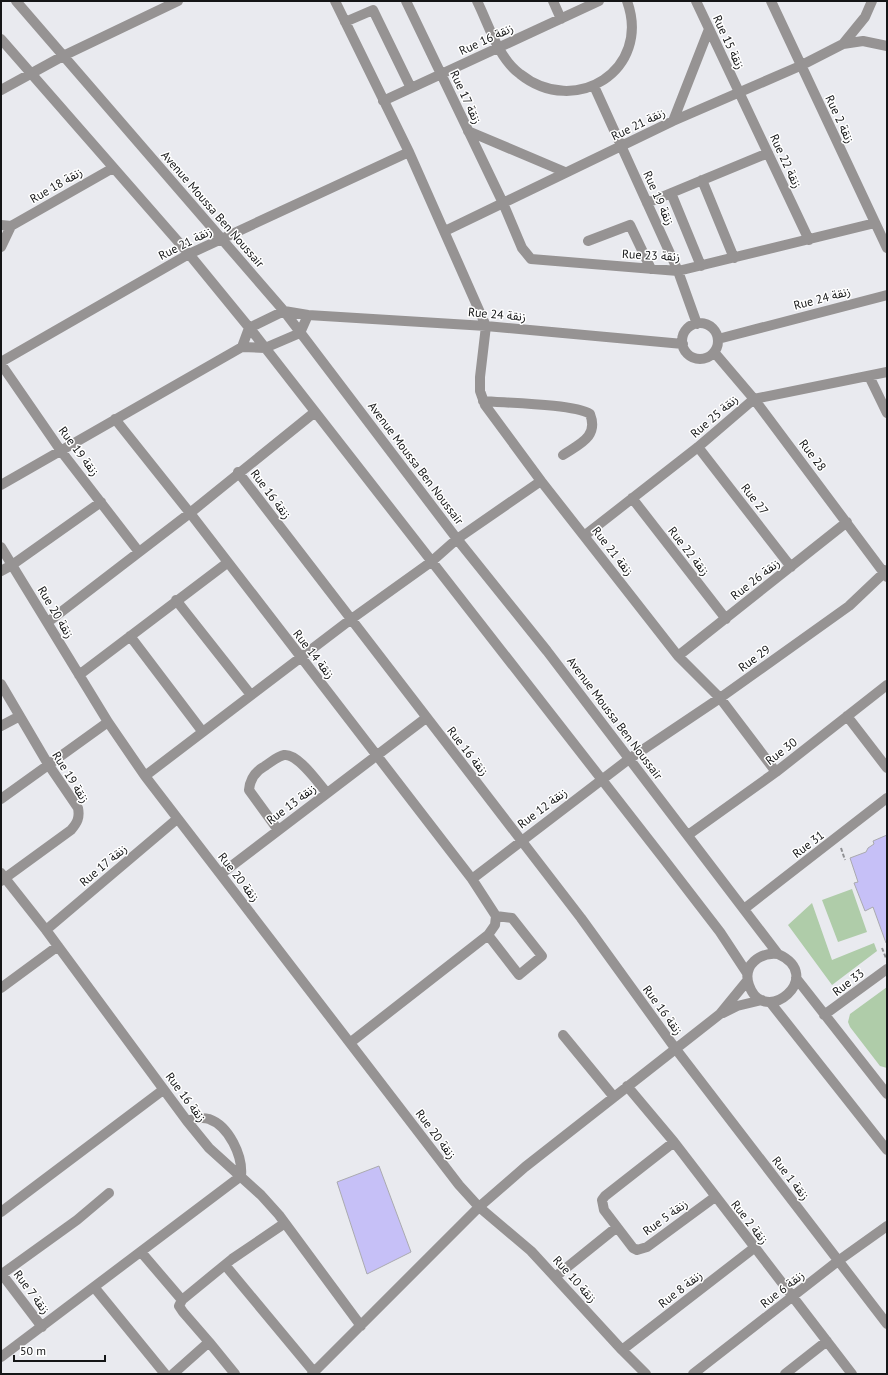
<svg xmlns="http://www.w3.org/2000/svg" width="888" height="1375" viewBox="0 0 888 1375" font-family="'PT Sans','Noto Sans Arabic',sans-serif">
	<rect width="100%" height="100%" fill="#e9eaef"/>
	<path fill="#afcca9" d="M 852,889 L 867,932 L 838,942 L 822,900 Z
		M 812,903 L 832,960 L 874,943 L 877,951 L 832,985 L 788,925 Z
		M 887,987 L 887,1068 L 880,1066 L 850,1027 L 848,1022 L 850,1014 Z"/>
	<path fill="#c6c0f7" stroke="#aaaaaf" d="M 887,835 L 887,942 L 886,943 L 873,907 L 865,911 L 854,883 L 858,882 L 850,858 L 866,852 L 868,848 L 874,844 L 873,841 Z
		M 379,1166 L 411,1252 L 367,1274 L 337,1182 Z"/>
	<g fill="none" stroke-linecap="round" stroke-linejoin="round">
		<path stroke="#909194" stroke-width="2" stroke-dasharray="4 2" stroke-linecap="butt" d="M 841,848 L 845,860
			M 882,948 L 886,958"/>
		<path stroke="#969393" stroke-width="10" d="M 16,1 L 284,311 L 457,539 L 547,651 L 778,954 C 827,976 764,1029 749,985 C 742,965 760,952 778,954
			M 335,1 L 409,152 L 486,326 L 480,377 L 480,391 L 485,405 L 541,481 L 678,656 L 720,698 L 776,772
			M 406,1 L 503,203 L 522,248 L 531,259 L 678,271 L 875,223
			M 477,1 C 489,25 498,58 520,74 C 575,118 652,70 627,1
			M 553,1 L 561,19
			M 696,1 L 809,240
			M 771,1 L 887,248
			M 345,22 L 373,10 L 411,88
			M 1,39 L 189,254 L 256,336 L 663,858 L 720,932 L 747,973
			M 843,44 L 865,17 L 872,1
			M 594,86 L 678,271 L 697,324
			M 1,90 L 63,56 L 178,1
			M 383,101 L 599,1
			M 673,121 L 709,29
			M 468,131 L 565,172
			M 702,180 L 734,258
			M 671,193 L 701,266
			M 647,203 L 768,153
			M 1,225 L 11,226
			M 445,231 L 673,121 L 800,66 L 843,44 L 863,41 L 887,46
			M 588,241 L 630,225 L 651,269
			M 1,247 L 11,226 L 113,168
			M682 341a18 18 0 1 1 36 0a18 18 0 1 1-36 0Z
			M 718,339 L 887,295
			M 242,347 L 249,328 L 284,311 L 308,315 L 486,326 L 683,344
			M 714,352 L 754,399 L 887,577
			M 1,362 L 189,254 L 409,152
			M 1,364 L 61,451 L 139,552
			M 869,376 L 887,413
			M 483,401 C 506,403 574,404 590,414 C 599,437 579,444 563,455
			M 115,419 L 190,513 L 472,879 L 496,916 L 495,925 L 488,935 L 351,1042
			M 698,447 L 791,567
			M 238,472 L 581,918 L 675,1048 L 887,1324
			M 1,485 L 242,347 L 265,348 L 300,333 L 308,315
			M 632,498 L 726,619
			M 584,536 L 698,447 L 754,399 L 887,372
			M 1,547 L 108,722 L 145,776 L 459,1185 L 479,1207 L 531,1251 L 622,1350 L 646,1374
			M 1,571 L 12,565 L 101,502
			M 176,600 L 251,695
			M 48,622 L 190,513 L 315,412
			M 130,636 L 202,731
			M 678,656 L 847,522
			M 79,675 L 227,563
			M 1,684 L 48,764 L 78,808 C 80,818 77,823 71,830 L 1,881
			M 847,716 L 887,768
			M 1,726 L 18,717
			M 145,776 L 350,620 L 431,562 L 457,539 L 541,481
			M 1,799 L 108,722
			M 278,830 L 249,790 C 250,779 256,771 265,766 C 271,762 278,756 284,755 C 298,753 318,783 327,793
			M 688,835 L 776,772 L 887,685
			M 1,873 L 46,930 L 187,1121 L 209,1148 L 261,1195 L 279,1215 L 361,1326
			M 221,874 L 426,718
			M 472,879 L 629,759 L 720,698 L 849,606 L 887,570
			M 744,909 L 887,798
			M 46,930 L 177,819
			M 488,935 L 519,975 L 542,956 L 512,918 L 496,916
			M 796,978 L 887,1094
			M 1,988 L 58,946
			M 770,1002 L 887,1150
			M 723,1013 L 737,1006 L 762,1000
			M 824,1015 L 887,969
			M 563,1035 L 614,1097
			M 627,1086 L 674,1142 L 852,1374
			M 674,1142 L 605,1196 L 602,1200 L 604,1210 L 633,1248 L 637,1250 L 647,1247 L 715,1197
			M 1,1212 L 163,1090
			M 141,1252 L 182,1300
			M 225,1265 L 314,1372
			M 1,1273 L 42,1327
			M 2,1274 L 77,1220 L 109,1193
			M 555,1277 L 617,1227
			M 94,1287 L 165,1374
			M 209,1342 L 235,1374
			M 622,1350 L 754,1248
			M 1,1357 L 241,1176 C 243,1156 229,1126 209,1119 C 202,1117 193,1119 187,1121
			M 173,1374 L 209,1342 L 183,1312 L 179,1306 L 182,1300 L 232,1259 L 285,1223
			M 312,1374 L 479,1207 L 525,1167 L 720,1014 L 747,981
			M 693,1374 L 838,1261 L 887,1226
			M 785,1374 L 827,1341"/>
	</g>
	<g text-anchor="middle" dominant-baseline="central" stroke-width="3" stroke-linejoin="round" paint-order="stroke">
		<g font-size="12" fill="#151617" stroke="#fff">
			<text transform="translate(486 39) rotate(-25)">Rue 16 زنقة</text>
			<text transform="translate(729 42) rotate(65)">Rue 15 زنقة</text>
			<text transform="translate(466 97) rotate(65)">Rue 17 زنقة</text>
			<text transform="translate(840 119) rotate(65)">Rue 2 زنقة</text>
			<text transform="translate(638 124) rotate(-26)">Rue 21 زنقة</text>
			<text transform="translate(786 161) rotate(65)">Rue 22 زنقة</text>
			<text transform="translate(56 185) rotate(-30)">Rue 18 زنقة</text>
			<text transform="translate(659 198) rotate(66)">Rue 19 زنقة</text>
			<text transform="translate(213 209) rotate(49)">Avenue Moussa Ben Noussair</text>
			<text transform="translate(185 243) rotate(-27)">Rue 21 زنقة</text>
			<text transform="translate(651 255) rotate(3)">Rue 23 زنقة</text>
			<text transform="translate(822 298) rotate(-15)">Rue 24 زنقة</text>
			<text transform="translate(497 314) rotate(5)">Rue 24 زنقة</text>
			<text transform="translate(714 416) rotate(-41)">Rue 25 زنقة</text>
			<text transform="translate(79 451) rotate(53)">Rue 19 زنقة</text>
			<text transform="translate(813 455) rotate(53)">Rue 28</text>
			<text transform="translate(416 463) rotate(53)">Avenue Moussa Ben Noussair</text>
			<text transform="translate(271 494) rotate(53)">Rue 16 زنقة</text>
			<text transform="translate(755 499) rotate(52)">Rue 27</text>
			<text transform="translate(613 551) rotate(52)">Rue 21 زنقة</text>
			<text transform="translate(689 551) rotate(52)">Rue 22 زنقة</text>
			<text transform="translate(755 579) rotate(-38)">Rue 26 زنقة</text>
			<text transform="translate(56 612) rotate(59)">Rue 20 زنقة</text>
			<text transform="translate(314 654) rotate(52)">Rue 14 زنقة</text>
			<text transform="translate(754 658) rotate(-36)">Rue 29</text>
			<text transform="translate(615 718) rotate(53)">Avenue Moussa Ben Noussair</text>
			<text transform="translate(468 751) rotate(52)">Rue 16 زنقة</text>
			<text transform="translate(781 751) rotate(-37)">Rue 30</text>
			<text transform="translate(71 777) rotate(58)">Rue 19 زنقة</text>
			<text transform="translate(291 804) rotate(-37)">Rue 13 زنقة</text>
			<text transform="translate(542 808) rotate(-37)">Rue 12 زنقة</text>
			<text transform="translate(808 844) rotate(-37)">Rue 31</text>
			<text transform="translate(103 865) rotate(-40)">Rue 17 زنقة</text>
			<text transform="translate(239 877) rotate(52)">Rue 20 زنقة</text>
			<text transform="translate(848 982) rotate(-37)">Rue 33</text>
			<text transform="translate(663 1010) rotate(54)">Rue 16 زنقة</text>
			<text transform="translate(186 1097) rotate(53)">Rue 16 زنقة</text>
			<text transform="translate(436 1134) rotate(53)">Rue 20 زنقة</text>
			<text transform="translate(791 1178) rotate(52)">Rue 1 زنقة</text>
			<text transform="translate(665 1217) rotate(-36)">Rue 5 زنقة</text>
			<text transform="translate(750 1222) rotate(52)">Rue 2 زنقة</text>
			<text transform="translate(575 1279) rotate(48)">Rue 10 زنقة</text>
			<text transform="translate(680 1289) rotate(-38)">Rue 8 زنقة</text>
			<text transform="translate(782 1289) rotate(-38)">Rue 6 زنقة</text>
			<text transform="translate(32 1292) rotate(53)">Rue 7 زنقة</text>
		</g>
	</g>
	<rect width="888" height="1375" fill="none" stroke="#151617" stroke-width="4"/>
	<path d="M14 1355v6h91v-6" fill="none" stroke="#151617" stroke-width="2"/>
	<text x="20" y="1355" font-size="12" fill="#151617" stroke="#ffffff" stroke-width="3" paint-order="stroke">50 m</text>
</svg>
